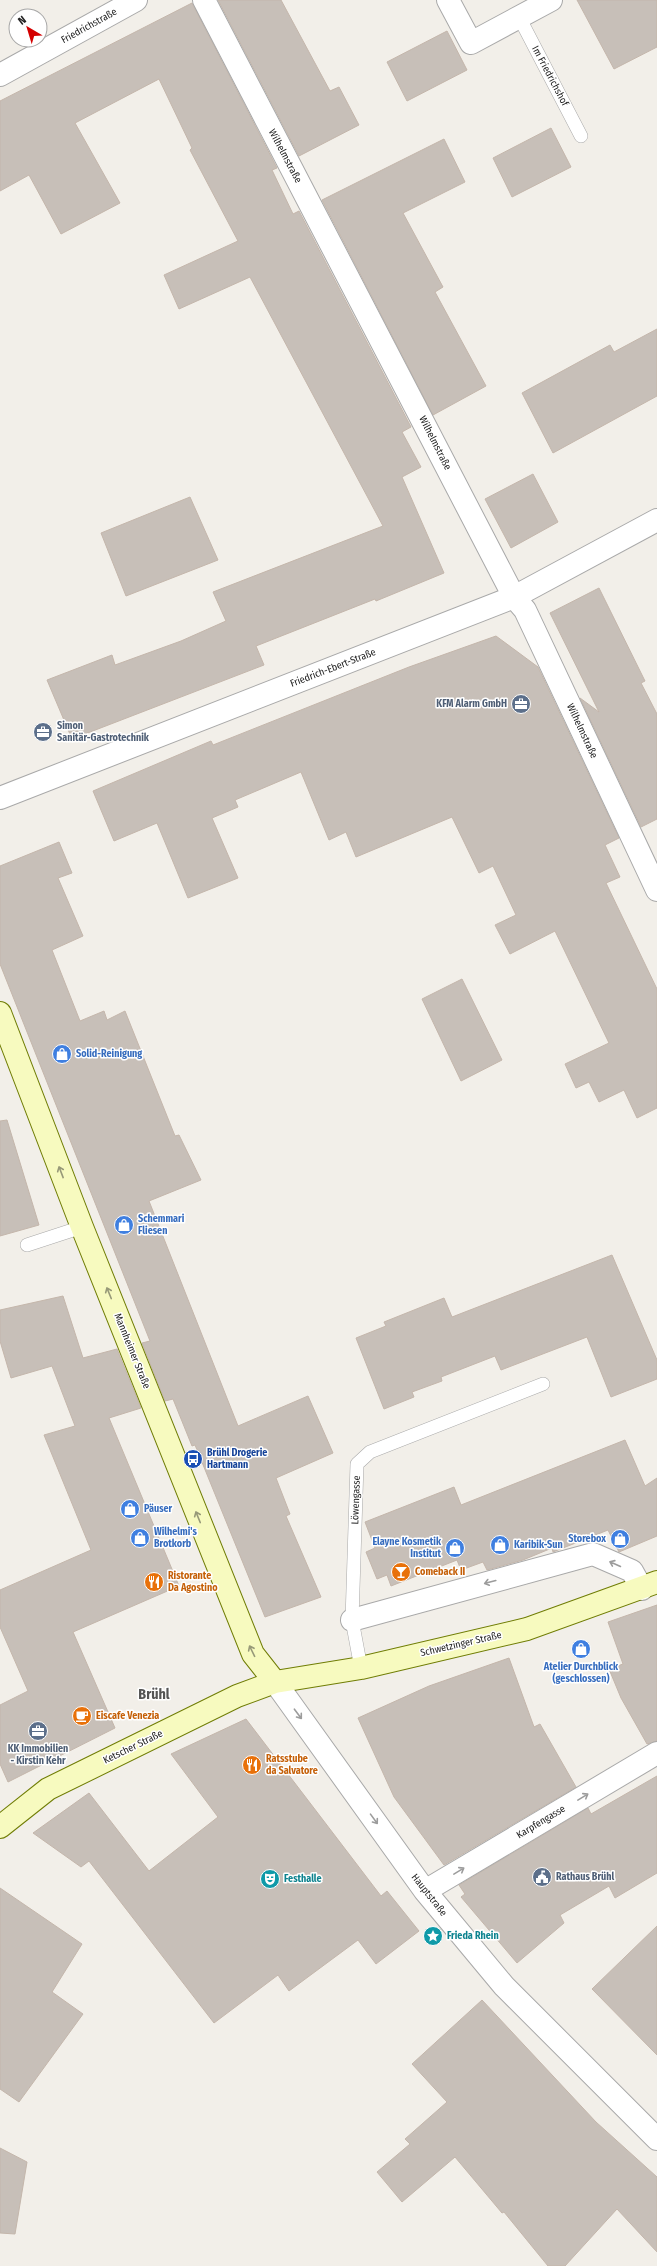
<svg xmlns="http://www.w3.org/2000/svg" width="657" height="2266" viewBox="0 0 657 2266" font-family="'Fira Sans Condensed',sans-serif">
	<rect width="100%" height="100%" fill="#f2efe9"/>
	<path fill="#c7bfb8" stroke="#c4b6ab" d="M 218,0 L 281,0 L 330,91 L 339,87 L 359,125 L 299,156 Z
		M 577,0 L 657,0 L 657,47 L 614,69 Z
		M 192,3 L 277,168 L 272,170 L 293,214 L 299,211 L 411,427 L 402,432 L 421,467 L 402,477 L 444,573 L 376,601 L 375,599 L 256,646 L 264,665 L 72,739 L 47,680 L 112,655 L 115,665 L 181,641 L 226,621 L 213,592 L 383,526 L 250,277 L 179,309 L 164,275 L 238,241 L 190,150 L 192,148 L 159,79 L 75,123 L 120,203 L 61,234 L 29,175 L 0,191 L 0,101 Z
		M 447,31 L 467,70 L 407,101 L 387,62 Z
		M 551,128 L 571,167 L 512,197 L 493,158 Z
		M 444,139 L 465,182 L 403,213 L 443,287 L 435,292 L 486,386 L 433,415 L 322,200 Z
		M 657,329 L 657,396 L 553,453 L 522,393 L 610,345 L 614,352 Z
		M 533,474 L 558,522 L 511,548 L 485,499 Z
		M 190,497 L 218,560 L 126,596 L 101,533 Z
		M 599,588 L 645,681 L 641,683 L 657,714 L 657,819 L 641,827 L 580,698 L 599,712 L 550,613 Z
		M 496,636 L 538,667 L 619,838 L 605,845 L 620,877 L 606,883 L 657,989 L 657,1108 L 637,1118 L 624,1090 L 599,1102 L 589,1082 L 576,1088 L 565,1064 L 609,1043 L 555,931 L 510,954 L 495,925 L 516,915 L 493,866 L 479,873 L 452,817 L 356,857 L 346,832 L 329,840 L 301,772 L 235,800 L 238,807 L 212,818 L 238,878 L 188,898 L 157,823 L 114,841 L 93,791 L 211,741 L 213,745 L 409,667 Z
		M 59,842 L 72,873 L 58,878 L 83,936 L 52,950 L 80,1021 L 104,1011 L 107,1020 L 125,1011 L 175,1136 L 179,1135 L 201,1180 L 149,1201 L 238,1426 L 308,1396 L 333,1453 L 276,1478 L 290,1514 L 286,1516 L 321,1597 L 265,1617 L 195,1445 L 192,1446 L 173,1399 L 165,1401 L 142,1343 L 150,1341 L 0,964 L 0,866 Z
		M 462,979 L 502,1060 L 461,1081 L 422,999 Z
		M 7,1120 L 39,1225 L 0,1236 L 0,1121 Z
		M 612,1255 L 657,1360 L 657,1379 L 611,1397 L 587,1337 L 501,1370 L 495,1356 L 441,1377 L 442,1381 L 412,1392 L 414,1397 L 384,1409 L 356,1338 L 386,1326 L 384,1322 L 444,1298 L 452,1317 Z
		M 63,1296 L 83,1358 L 117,1349 L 141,1408 L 109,1418 L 179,1586 L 73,1632 L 115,1728 L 8,1782 L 0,1764 L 0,1705 L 28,1691 L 0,1627 L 0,1590 L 91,1550 L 44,1435 L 75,1426 L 52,1366 L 11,1378 L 0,1341 L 0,1310 Z
		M 625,1440 L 645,1486 L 657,1478 L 657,1536 L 619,1552 L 608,1530 L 553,1552 L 552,1548 L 523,1560 L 487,1570 L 483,1562 L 461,1570 L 457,1560 L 391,1586 L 387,1575 L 377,1579 L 366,1552 L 375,1548 L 365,1522 L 454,1487 L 461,1505 Z
		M 657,1605 L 657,1741 L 647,1744 L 621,1698 L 609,1669 L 623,1664 L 608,1622 Z
		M 509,1658 L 534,1727 L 540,1724 L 576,1787 L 444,1865 L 394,1797 L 358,1718 L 429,1686 Z
		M 246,1719 L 381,1896 L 387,1891 L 419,1931 L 376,1964 L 358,1940 L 289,1991 L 278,1975 L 214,2023 L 89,1861 L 81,1867 L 33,1833 L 89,1793 L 149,1871 L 218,1817 L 171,1754 Z
		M 657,1776 L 657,1873 L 615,1898 L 609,1886 L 560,1915 L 564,1923 L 517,1963 L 461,1897 L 465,1894 L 459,1885 L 588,1808 L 591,1814 Z
		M 0,1888 L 82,1944 L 52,1992 L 83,2014 L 19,2102 L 0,2089 Z
		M 657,1926 L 657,2055 L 592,1989 Z
		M 482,2000 L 596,2122 L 657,2177 L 657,2252 L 617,2209 L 565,2266 L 548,2266 L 504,2212 L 502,2213 L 455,2157 L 402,2202 L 377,2172 L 410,2144 L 405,2139 L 447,2102 L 412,2064 Z
		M 0,2148 L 27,2162 L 15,2234 L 0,2233 Z"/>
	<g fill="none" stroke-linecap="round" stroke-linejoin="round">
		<g stroke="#a9a9a9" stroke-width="14">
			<path id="lane" d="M 519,17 L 581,136
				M 27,1245 L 82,1227
				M 361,1668 L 352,1620 L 357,1464 L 370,1452 L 543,1384"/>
		</g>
		<g stroke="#a9a9a9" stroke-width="24">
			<path id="street" d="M 204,0 L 514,597 L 525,610 L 657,890
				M 448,0 L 471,43 L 551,0
				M 0,75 L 136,0
				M 0,798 L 514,597 L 657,520
				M 352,1620 L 593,1554 L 632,1571 L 642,1589
				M 275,1682 L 425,1891 L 504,1986 L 657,2139
				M 425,1891 L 657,1753"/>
		</g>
		<g stroke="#707d05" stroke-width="24">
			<path id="secondary" d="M 0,1013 L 82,1227 L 253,1654 L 275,1682
				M 0,1827 L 48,1789 L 237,1696 L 275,1682 L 361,1668 L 527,1629 L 657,1582"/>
		</g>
		<use href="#lane" stroke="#fff" stroke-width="13"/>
		<use href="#street" stroke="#fff" stroke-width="22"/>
		<use href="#secondary" stroke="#f7fabf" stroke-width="22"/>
	</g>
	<defs><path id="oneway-shaft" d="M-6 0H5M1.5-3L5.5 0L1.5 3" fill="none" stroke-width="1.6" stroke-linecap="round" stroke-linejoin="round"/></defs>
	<g stroke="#979978">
		<use href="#oneway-shaft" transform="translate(61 1172) rotate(-111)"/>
		<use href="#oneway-shaft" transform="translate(109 1293) rotate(-112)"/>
		<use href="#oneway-shaft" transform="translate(198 1517) rotate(-112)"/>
		<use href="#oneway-shaft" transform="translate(252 1651) rotate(-116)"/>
	</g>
	<g stroke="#9c9c9c">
		<use href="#oneway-shaft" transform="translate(615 1564) rotate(-156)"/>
		<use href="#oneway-shaft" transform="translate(490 1582) rotate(165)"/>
		<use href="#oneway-shaft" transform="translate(298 1714) rotate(53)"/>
		<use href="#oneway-shaft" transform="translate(583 1797) rotate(-31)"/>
		<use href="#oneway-shaft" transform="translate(374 1819) rotate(54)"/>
		<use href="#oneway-shaft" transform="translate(459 1871) rotate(-31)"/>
	</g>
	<defs>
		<g id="office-disc" transform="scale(1)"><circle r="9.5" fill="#5c6f8a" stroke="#fff"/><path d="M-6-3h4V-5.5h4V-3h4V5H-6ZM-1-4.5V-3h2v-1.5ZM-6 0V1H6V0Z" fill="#fff"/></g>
		<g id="shop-disc" transform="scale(1)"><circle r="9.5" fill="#3f7fe0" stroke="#fff"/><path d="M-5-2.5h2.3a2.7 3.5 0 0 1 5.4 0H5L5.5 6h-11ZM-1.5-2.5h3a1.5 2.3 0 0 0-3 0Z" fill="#fff"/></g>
		<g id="bus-disc" transform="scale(1)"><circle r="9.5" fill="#1a4fb4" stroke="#fff"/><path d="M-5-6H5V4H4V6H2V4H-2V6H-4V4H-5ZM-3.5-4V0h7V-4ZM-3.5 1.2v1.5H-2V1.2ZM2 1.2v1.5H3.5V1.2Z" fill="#fff"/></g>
		<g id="bar-disc" transform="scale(1)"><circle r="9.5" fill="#e8710a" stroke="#fff"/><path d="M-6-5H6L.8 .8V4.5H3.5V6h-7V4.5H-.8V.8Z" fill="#fff"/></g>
		<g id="restaurant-disc" transform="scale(1)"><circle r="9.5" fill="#e8710a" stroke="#fff"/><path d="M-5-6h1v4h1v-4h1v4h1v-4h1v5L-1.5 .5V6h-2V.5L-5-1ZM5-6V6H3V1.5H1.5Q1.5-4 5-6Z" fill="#fff"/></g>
		<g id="cafe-disc" transform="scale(1)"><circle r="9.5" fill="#e8710a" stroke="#fff"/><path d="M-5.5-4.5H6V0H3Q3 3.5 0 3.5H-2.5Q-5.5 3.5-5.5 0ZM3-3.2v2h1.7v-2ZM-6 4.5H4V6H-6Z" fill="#fff"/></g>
		<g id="civic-disc" transform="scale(1)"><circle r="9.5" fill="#5c6f8a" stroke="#fff"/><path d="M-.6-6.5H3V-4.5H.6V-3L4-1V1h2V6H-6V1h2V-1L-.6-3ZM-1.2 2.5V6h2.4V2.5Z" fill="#fff"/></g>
		<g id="theatre-disc" transform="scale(1)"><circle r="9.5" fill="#0f9aa8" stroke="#fff"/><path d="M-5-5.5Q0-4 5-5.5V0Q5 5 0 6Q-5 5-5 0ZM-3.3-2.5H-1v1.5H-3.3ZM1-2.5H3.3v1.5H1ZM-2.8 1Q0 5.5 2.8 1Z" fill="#fff"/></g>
		<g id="sight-disc" transform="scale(1)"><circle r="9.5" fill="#0f9aa8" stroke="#fff"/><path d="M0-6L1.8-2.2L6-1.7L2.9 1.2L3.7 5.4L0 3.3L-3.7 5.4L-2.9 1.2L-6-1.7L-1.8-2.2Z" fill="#fff"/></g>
	</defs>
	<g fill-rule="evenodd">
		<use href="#office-disc" x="521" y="704"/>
		<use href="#office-disc" x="43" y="732"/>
		<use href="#shop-disc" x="62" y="1054"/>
		<use href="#shop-disc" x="124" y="1225"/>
		<use href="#bus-disc" x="193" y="1459"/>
		<use href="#shop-disc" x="130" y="1509"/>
		<use href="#shop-disc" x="140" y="1538"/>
		<use href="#shop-disc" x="620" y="1539"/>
		<use href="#shop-disc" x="500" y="1545"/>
		<use href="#shop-disc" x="455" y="1548"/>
		<use href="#bar-disc" x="401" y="1572"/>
		<use href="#restaurant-disc" x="154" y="1582"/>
		<use href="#shop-disc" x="581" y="1649"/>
		<use href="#cafe-disc" x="82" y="1716"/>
		<use href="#office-disc" x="38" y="1731"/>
		<use href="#restaurant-disc" x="252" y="1765"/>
		<use href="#civic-disc" x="542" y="1877"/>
		<use href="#theatre-disc" x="270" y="1879"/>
		<use href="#sight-disc" x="433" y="1936"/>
	</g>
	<g text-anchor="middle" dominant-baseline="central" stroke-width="3" stroke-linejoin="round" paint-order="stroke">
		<g font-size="10" fill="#222" stroke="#fff">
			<text transform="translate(89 26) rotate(-29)">Friedrichstraße</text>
			<text transform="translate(550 76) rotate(62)">Im Friedrichshof</text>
			<text transform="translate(285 156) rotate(62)">Wilhelmstraße</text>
			<text transform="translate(435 443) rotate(63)">Wilhelmstraße</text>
			<text transform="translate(333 668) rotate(-21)">Friedrich-Ebert-Straße</text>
			<text transform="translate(582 731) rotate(65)">Wilhelmstraße</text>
			<text transform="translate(132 1351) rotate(68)">Mannheimer Straße</text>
			<text transform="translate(356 1500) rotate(-88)">Löwengasse</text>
			<text transform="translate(461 1644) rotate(-13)">Schwetzinger Straße</text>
			<text transform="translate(133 1747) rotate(-26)">Ketscher Straße</text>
			<text transform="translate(541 1822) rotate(-31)">Karpfengasse</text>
			<text transform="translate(429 1895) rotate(52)">Hauptstraße</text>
		</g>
		<g font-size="10" font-weight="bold" fill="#4e5e75" stroke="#fff" text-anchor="start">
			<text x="507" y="704" text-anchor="end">KFM Alarm GmbH</text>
			<text x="57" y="726">Simon<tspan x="57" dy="12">Sanitär-Gastrotechnik</tspan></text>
			<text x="38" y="1749" text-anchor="middle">KK Immobilien<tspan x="38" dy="12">- Kirstin Kehr</tspan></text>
			<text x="556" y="1877">Rathaus Brühl</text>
		</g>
		<g font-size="10" font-weight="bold" fill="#366cbe" stroke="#fff" text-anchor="start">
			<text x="76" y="1054">Solid-Reinigung</text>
			<text x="138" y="1219">Schemmari<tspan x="138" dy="12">Fliesen</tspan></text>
			<text x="144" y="1509">Päuser</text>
			<text x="154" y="1532">Wilhelmi's<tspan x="154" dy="12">Brotkorb</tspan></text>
			<text x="606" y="1539" text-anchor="end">Storebox</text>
			<text x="441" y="1542" text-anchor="end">Elayne Kosmetik<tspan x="441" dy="12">Institut</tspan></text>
			<text x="514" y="1545">Karibik-Sun</text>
			<text x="581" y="1667" text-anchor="middle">Atelier Durchblick<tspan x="581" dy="12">(geschlossen)</tspan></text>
		</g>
		<g font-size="10" font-weight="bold" fill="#164399" stroke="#fff" text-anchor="start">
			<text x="207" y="1453">Brühl Drogerie<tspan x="207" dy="12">Hartmann</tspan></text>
		</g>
		<g font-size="10" font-weight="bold" fill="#c56008" stroke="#fff" text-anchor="start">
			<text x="415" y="1572">Comeback II</text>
			<text x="168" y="1576">Ristorante<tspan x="168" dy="12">Da Agostino</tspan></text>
			<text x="96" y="1716">Eiscafe Venezia</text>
			<text x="266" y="1759">Ratsstube<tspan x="266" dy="12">da Salvatore</tspan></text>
		</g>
		<g font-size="10" font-weight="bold" fill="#0d838f" stroke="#fff" text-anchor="start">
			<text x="284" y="1879">Festhalle</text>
			<text x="447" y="1936">Frieda Rhein</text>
		</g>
		<g font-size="14" font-weight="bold" fill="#555" stroke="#fff">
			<text x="154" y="1694">Brühl</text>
		</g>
	</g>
	<g transform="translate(28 28) rotate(322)"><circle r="19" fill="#ffffff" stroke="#a7a7a7"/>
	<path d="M0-3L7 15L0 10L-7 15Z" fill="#d40000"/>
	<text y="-6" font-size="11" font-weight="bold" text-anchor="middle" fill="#222222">N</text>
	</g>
</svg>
